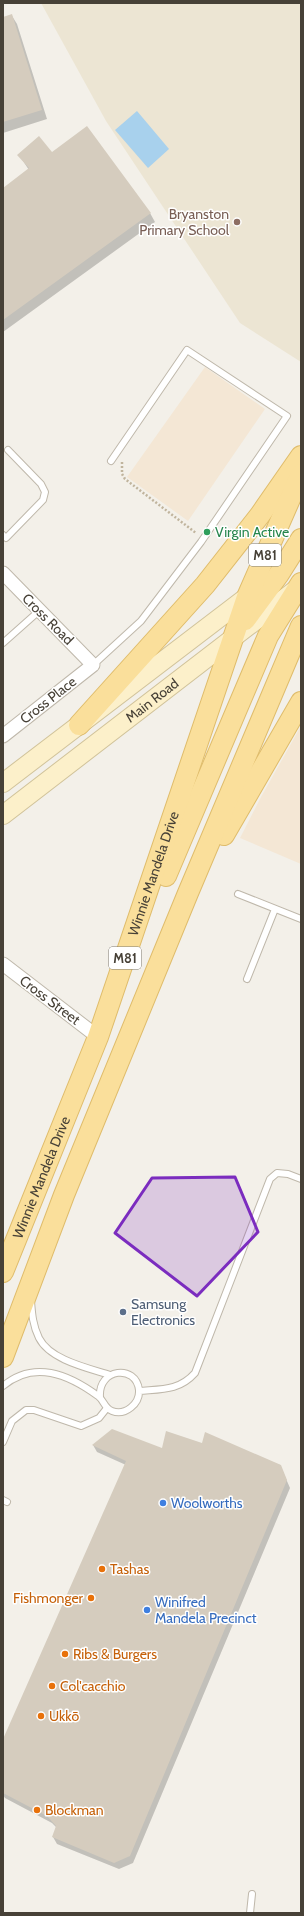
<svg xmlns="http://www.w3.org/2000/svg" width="304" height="1916" viewBox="0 0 304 1916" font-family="Cabin,sans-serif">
	<rect width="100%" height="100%" fill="#f3f0e9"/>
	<path fill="#f4e7d5" d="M 205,367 L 265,409 L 188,521 L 127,477 Z
		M 301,726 L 301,864 L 240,838 L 261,797 Z"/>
	<path fill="#ece5d3" d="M 41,3 L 301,3 L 301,362 L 240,323 L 106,121 Z"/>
	<path fill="#a8d1ed" d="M 137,111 L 169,149 L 148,168 L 115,130 Z"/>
	<path fill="#0003" d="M 12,16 L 17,24 L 47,119 L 3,133 L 3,18 Z
		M 52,153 L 150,213 L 155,222 L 3,332 L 3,189 L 29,170 L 19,155 Z
		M 93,1445 L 162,1450 L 202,1445 L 280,1465 L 290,1488 L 133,1863 L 119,1869 L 57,1844 L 53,1837 L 57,1828 L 52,1823 L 5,1798 L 3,1795 L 3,1742 L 126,1465 L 97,1452 Z"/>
	<path fill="#d5ccbe" d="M 12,14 L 42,110 L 3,122 L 3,17 Z
		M 87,126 L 151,213 L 3,320 L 3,188 L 29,168 L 17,155 L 39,136 L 52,152 Z
		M 112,1429 L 162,1448 L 166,1431 L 202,1443 L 205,1432 L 281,1465 L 287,1480 L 130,1856 L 114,1863 L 52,1837 L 56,1826 L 47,1816 L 3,1793 L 3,1739 L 126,1461 L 92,1445 Z"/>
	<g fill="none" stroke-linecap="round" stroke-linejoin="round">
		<g stroke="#bfb8ab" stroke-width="8">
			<path id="lane" d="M 3,535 L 6,538 L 43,500 L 45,492 L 41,484 L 8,450
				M 3,643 L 39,611
				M 93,665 L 141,621 L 201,542 L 287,416 L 187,350 L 111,461
				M 238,894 L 301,919
				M 247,979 L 275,909
				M 31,1301 C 32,1314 33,1326 39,1338 C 50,1360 88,1368 110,1375
				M 3,1386 C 34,1360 68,1374 98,1396 C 104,1400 104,1408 112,1411 C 125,1416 140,1404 139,1390 C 136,1364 98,1368 100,1397
				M 139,1391 C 161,1389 179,1391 195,1373 L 270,1179 L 277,1173 L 288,1174 L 301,1179
				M 3,1442 L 12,1421 L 26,1410 L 34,1410 L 81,1426 L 99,1418 L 107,1408
				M 3,1500 L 7,1502
				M 250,1913 L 252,1894"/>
		</g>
		<g stroke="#bfb8ab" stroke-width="15">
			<path id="street" d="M 3,573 L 93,665 L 3,736
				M 3,964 L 98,1037"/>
		</g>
		<g stroke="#d1c39a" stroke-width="20">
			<g id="secondary">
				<path d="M 3,783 L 252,593"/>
				<path id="s1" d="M 3,815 L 294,591"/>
			</g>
		</g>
		<g stroke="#dfbc6b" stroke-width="22">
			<g id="primary">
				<path d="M 245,620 L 279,574 L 301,539"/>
				<path d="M 79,725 L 205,585 L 260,515 L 301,456"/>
				<path d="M 224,835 L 301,702"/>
				<path d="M 166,876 L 268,636 L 301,583"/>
				<path id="s2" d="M 3,1272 L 98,1037 L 247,597 L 301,474"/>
				<path d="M 3,1357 L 64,1195 L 188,893 L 301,626"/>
			</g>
		</g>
		<path stroke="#c0b49d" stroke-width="2.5" stroke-dasharray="2 2" stroke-linecap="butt" d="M 122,462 L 122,474 L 125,479 L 196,533"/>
		<use href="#lane" stroke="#fff" stroke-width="6"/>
		<use href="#street" stroke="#fff" stroke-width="13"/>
		<use href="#secondary" stroke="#fcf0ca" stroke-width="18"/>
		<use href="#primary" stroke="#fadf9b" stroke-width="20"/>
	</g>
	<path fill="#7b2cbf" fill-opacity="0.2" stroke="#7b2cbf" stroke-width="3" stroke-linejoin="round" d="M 235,1177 L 258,1232 L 197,1296 L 115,1233 L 152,1178 Z"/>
	<circle fill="#8d6e63" stroke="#fff" stroke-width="1.5" cx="237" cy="222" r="4"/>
	<circle fill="#2e9e5b" stroke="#fff" stroke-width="1.5" cx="207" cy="532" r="4"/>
	<circle fill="#5c6f8a" stroke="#fff" stroke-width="1.5" cx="123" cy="1312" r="4"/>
	<g fill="#3f7fe0" stroke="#fff" stroke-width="1.5">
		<circle cx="163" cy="1503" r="4"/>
		<circle cx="147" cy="1610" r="4"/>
	</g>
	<g fill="#e8710a" stroke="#fff" stroke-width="1.5">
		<circle cx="102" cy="1569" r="4"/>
		<circle cx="91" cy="1598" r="4"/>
		<circle cx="65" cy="1654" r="4"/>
		<circle cx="52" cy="1686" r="4"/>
		<circle cx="41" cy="1716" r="4"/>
		<circle cx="37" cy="1810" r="4"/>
	</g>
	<g text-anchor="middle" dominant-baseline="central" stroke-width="3" stroke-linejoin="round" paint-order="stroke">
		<g fill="#fff" stroke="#7e7a73" stroke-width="1">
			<rect x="249" y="544" width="32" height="22" rx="3"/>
			<rect x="109" y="947" width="32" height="22" rx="3"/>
		</g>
		<g font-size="13" font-weight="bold" fill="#474137">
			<text x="265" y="555">M81</text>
			<text x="125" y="958">M81</text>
		</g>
		<g font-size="14" fill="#785e54" stroke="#fff" text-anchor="end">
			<text x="229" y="214">Bryanston<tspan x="229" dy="16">Primary School</tspan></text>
		</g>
		<g font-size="14" fill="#27864d" stroke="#fff" text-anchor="start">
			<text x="215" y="532">Virgin Active</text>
		</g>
		<g font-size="14" fill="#474137" stroke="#fff">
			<text transform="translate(48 619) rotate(45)">Cross Road</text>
			<text transform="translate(48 700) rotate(-38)">Cross Place</text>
			<text stroke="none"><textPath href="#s1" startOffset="188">Main Road</textPath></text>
			<text stroke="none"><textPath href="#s2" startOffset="426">Winnie Mandela Drive</textPath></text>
			<text transform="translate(50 1000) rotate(37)">Cross Street</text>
			<text stroke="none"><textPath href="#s2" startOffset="102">Winnie Mandela Drive</textPath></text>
		</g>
		<g font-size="14" fill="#4e5e75" stroke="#fff" text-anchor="start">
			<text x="131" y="1304">Samsung<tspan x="131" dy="16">Electronics</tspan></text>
		</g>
		<g font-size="14" fill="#366cbe" stroke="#fff" text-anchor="start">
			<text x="171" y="1503">Woolworths</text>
			<text x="155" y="1602">Winifred<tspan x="155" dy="16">Mandela Precinct</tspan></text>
		</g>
		<g font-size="14" fill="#c56008" stroke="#fff" text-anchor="start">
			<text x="110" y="1569">Tashas</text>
			<text x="83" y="1598" text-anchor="end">Fishmonger</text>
			<text x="73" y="1654">Ribs &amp; Burgers</text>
			<text x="60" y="1686">Col'cacchio</text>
			<text x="49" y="1716">Ukkō</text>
			<text x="45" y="1810">Blockman</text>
		</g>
	</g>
	<rect width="304" height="1916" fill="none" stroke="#474137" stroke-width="8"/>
</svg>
